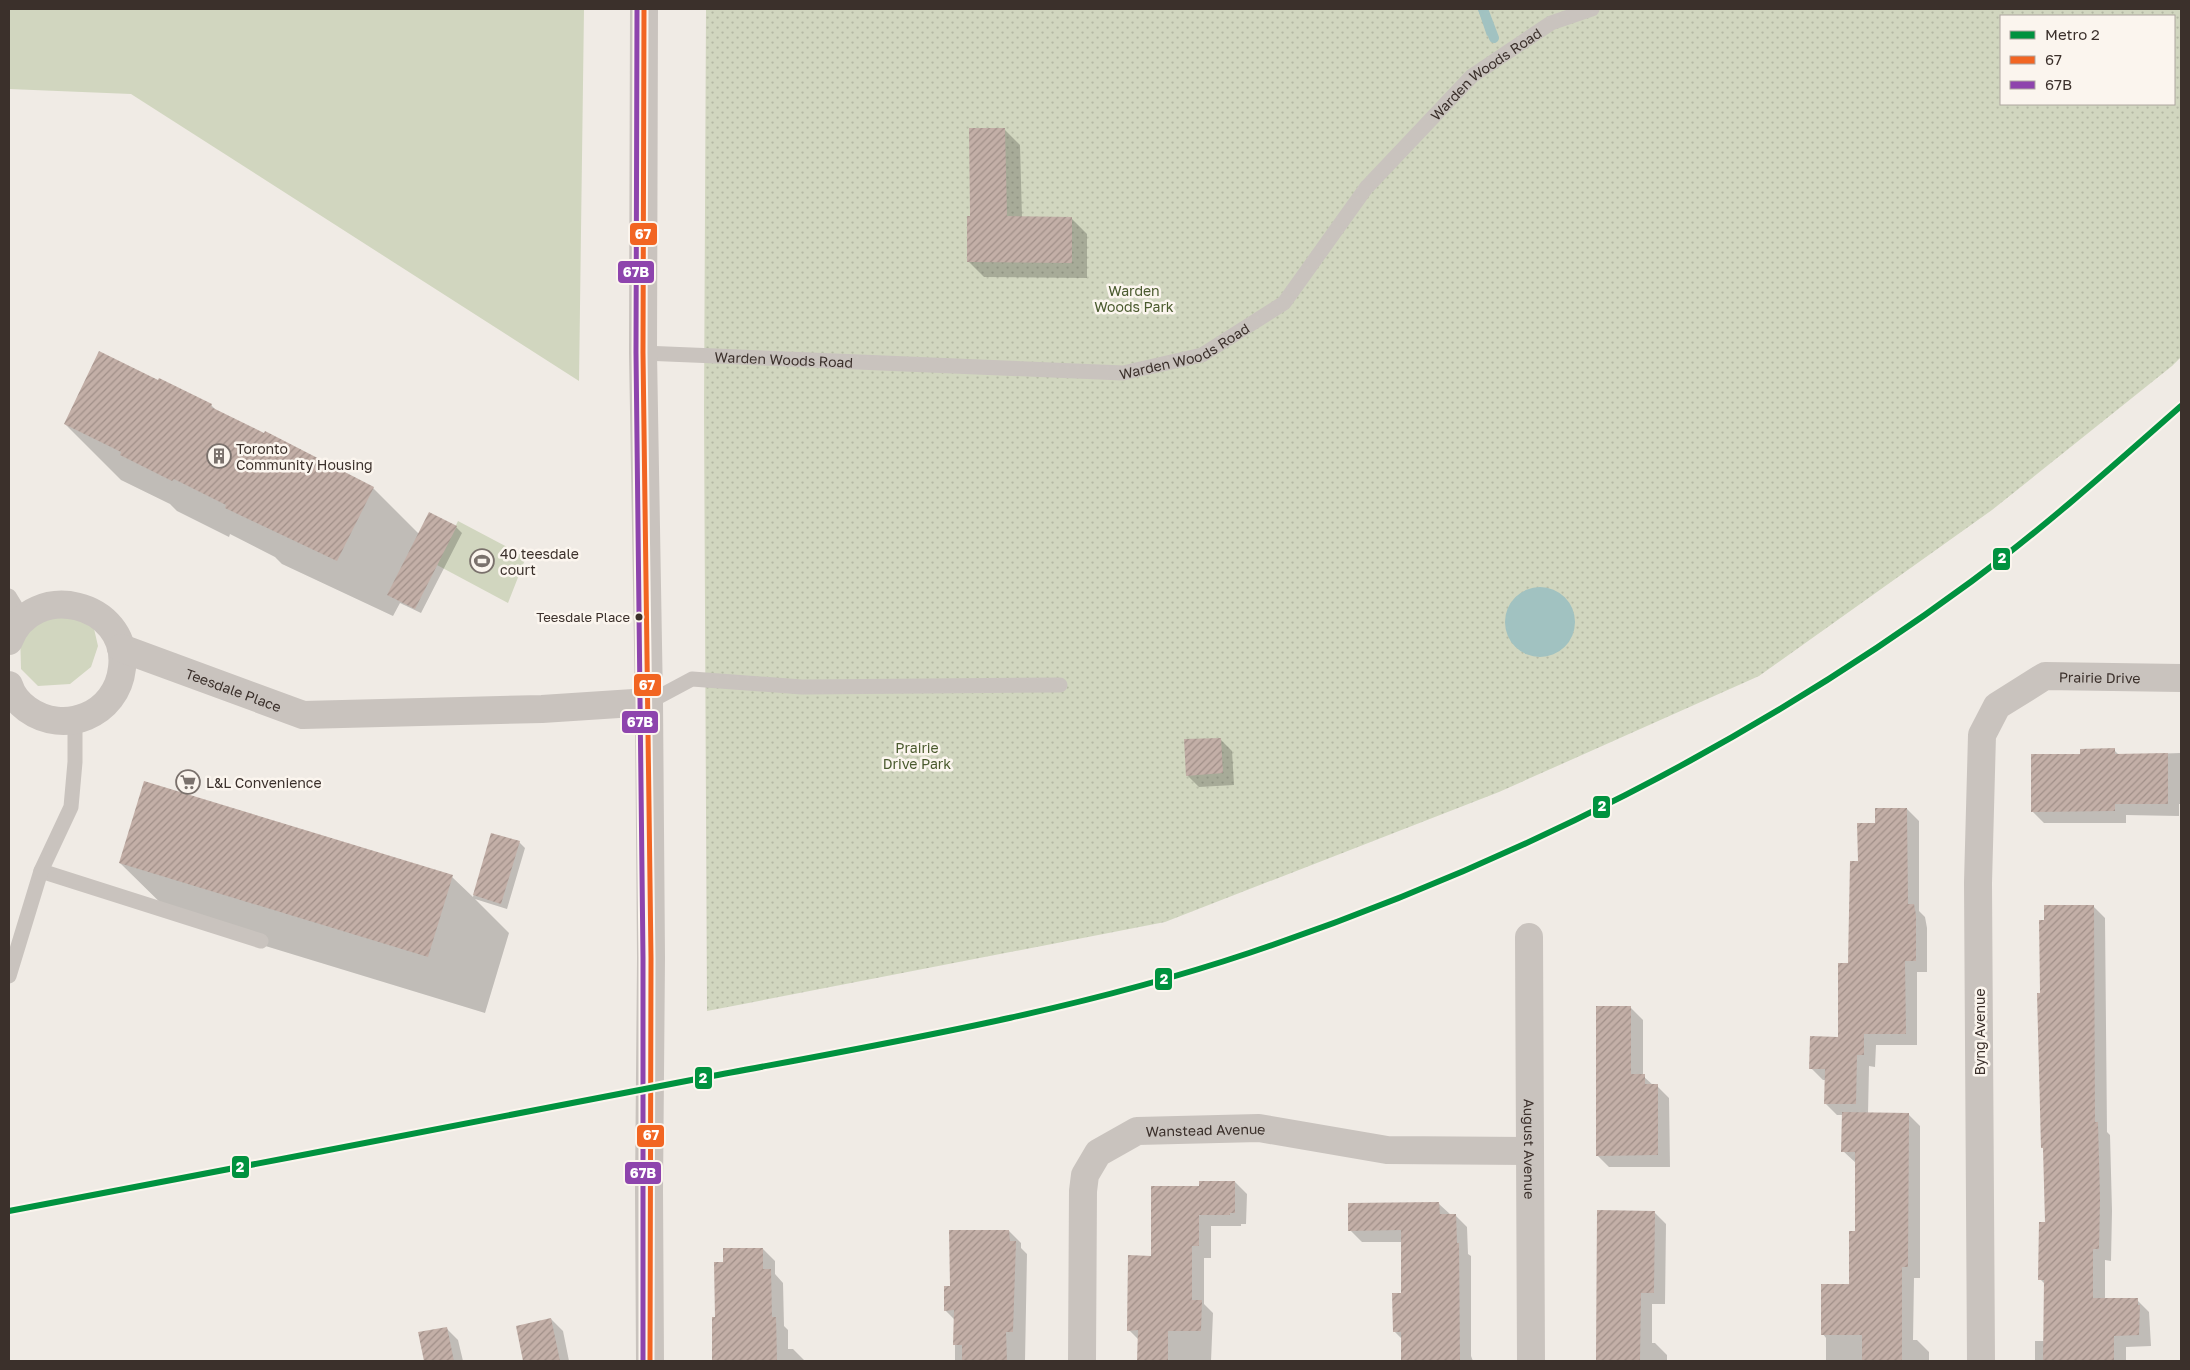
<svg xmlns="http://www.w3.org/2000/svg" width="2190" height="1370" viewBox="0 0 2190 1370" font-family="'Golos Text',sans-serif">
	<defs>
		<pattern id="park-dots" width="8" height="8" patternUnits="userSpaceOnUse" patternTransform="scale(1.25)"><rect width="8" height="8" fill="#d1d6bf"/><path d="M2 2h.1M6 6h.1" fill="none" stroke="#b4b8a4" stroke-width="1.8" stroke-linecap="round"/></pattern>
		<pattern id="building-hatch" width="6" height="6" patternUnits="userSpaceOnUse" patternTransform="scale(1.25)"><rect width="6" height="6" fill="#c3afa7"/><path d="M-1 1l2-2M0 6l6-6M5 7l2-2" fill="none" stroke="#a08f88"/></pattern>
	</defs>
	<rect width="100%" height="100%" fill="#f0ebe5"/>
	<path fill="#d1d6bf" d="M 9,9 L 584,9 L 579,381 L 131,94 L 9,89 Z
		M 458,521 L 526,557 L 508,603 L 437,565 Z
		M 35,610 L 92,620 L 98,646 L 91,667 L 70,684 L 38,686 L 21,669 L 20,633 Z"/>
	<path fill="url(#park-dots)" fill-rule="evenodd" d="M 706,9 L 2181,9 L 2181,357 L 2172,366 L 1992,510 L 1759,676 L 1499,792 L 1165,922 L 707,1011 L 704,410 ZM 2001,16 L 2174,16 L 2174,104 L 2001,104 Z"/>
	<path fill="#a1c2c1" d="M 1478,9 L 1487,9 L 1495,30 L 1487,36 Z
		M1505 622a35 35 0 1 1 70 0a35 35 0 1 1-70 0Z"/>
	<path fill="#0003" d="M 1004,129 L 1020,145 L 1022,218 L 1071,218 L 1087,234 L 1087,278 L 984,277 L 968,261 L 971,218 Z
		M 211,405 L 218,412 L 373,488 L 419,534 L 456,527 L 462,533 L 421,613 L 400,603 L 393,616 L 282,564 L 275,557 L 230,534 L 229,537 L 177,511 L 170,504 L 121,480 L 65,424 Z
		M 1220,739 L 1232,751 L 1234,785 L 1199,787 L 1187,775 Z
		M 2114,750 L 2119,755 L 2181,753 L 2181,804 L 2179,804 L 2179,816 L 2126,815 L 2126,823 L 2044,823 L 2032,811 L 2081,755 Z
		M 1907,809 L 1919,821 L 1919,911 L 1925,917 L 1927,928 L 1927,972 L 1917,972 L 1917,1045 L 1876,1045 L 1875,1067 L 1869,1066 L 1868,1114 L 1908,1114 L 1920,1126 L 1920,1278 L 1914,1278 L 1913,1340 L 1917,1340 L 1929,1352 L 1929,1361 L 1826,1361 L 1826,1338 L 1823,1334 L 1850,1285 L 1856,1232 L 1856,1163 L 1843,1151 L 1843,1115 L 1837,1115 L 1825,1103 L 1826,1080 L 1823,1080 L 1811,1068 L 1840,1038 L 1850,964 L 1859,862 L 1876,825 Z
		M 492,834 L 519,842 L 525,848 L 507,909 L 475,899 L 509,933 L 485,1013 L 177,919 L 120,863 L 452,877 L 473,897 Z
		M 2093,906 L 2105,918 L 2107,1132 L 2110,1135 L 2112,1211 L 2111,1261 L 2105,1260 L 2105,1299 L 2137,1300 L 2149,1312 L 2151,1346 L 2126,1347 L 2126,1361 L 2035,1361 L 2035,1341 L 2045,1341 L 2046,1285 L 2040,1279 L 2046,1223 L 2044,1150 L 2042,1147 L 2041,995 L 2045,921 Z
		M 1631,1008 L 1643,1020 L 1643,1076 L 1654,1086 L 1657,1086 L 1669,1098 L 1670,1167 L 1609,1167 L 1597,1155 Z
		M 1235,1182 L 1247,1194 L 1246,1224 L 1241,1224 L 1241,1226 L 1211,1226 L 1211,1258 L 1204,1258 L 1204,1304 L 1213,1313 L 1211,1361 L 1139,1361 L 1139,1340 L 1129,1330 L 1152,1257 L 1201,1187 Z
		M 1439,1204 L 1451,1215 L 1455,1215 L 1467,1227 L 1468,1254 L 1471,1256 L 1471,1356 L 1473,1361 L 1403,1361 L 1403,1340 L 1394,1331 L 1403,1294 L 1402,1242 L 1362,1242 L 1350,1230 Z
		M 1598,1211 L 1654,1212 L 1666,1224 L 1665,1304 L 1652,1304 L 1652,1343 L 1655,1343 L 1667,1355 L 1667,1361 L 1598,1361 Z
		M 1009,1231 L 1021,1243 L 1021,1248 L 1027,1254 L 1025,1361 L 955,1361 L 955,1320 L 945,1310 L 951,1288 Z
		M 763,1249 L 775,1261 L 775,1274 L 783,1283 L 784,1326 L 788,1330 L 788,1349 L 793,1349 L 805,1361 L 713,1361 L 714,1318 L 716,1318 L 724,1264 Z
		M 551,1319 L 563,1331 L 569,1361 L 525,1361 L 518,1327 Z
		M 446,1328 L 458,1340 L 463,1361 L 425,1361 L 420,1333 Z"/>
	<g fill="none" stroke-linecap="round" stroke-linejoin="round">
		<path stroke="#a1c2c1" stroke-width="10" d="M 1483,9 L 1494,38"/>
	</g>
	<path fill="url(#building-hatch)" d="M 969,128 L 1005,128 L 1007,216 L 1072,217 L 1072,263 L 967,262 L 967,216 L 970,216 Z
		M 99,351 L 158,380 L 159,378 L 212,404 L 211,407 L 264,433 L 265,431 L 374,487 L 337,561 L 225,508 L 226,505 L 174,479 L 172,481 L 120,455 L 121,452 L 64,424 Z
		M 429,512 L 457,526 L 415,609 L 387,595 Z
		M 1221,738 L 1223,773 L 1186,776 L 1184,739 Z
		M 2115,748 L 2115,754 L 2168,753 L 2168,804 L 2115,804 L 2115,811 L 2031,812 L 2031,754 L 2080,754 L 2080,749 Z
		M 144,781 L 453,875 L 428,957 L 119,863 Z
		M 1875,808 L 1907,808 L 1908,904 L 1914,904 L 1916,915 L 1916,961 L 1905,961 L 1906,1034 L 1864,1034 L 1864,1055 L 1857,1055 L 1856,1104 L 1824,1104 L 1825,1069 L 1809,1069 L 1810,1036 L 1838,1037 L 1838,963 L 1848,963 L 1850,861 L 1858,861 L 1857,823 L 1875,823 Z
		M 491,833 L 520,841 L 501,904 L 473,895 Z
		M 2044,905 L 2094,905 L 2095,1122 L 2098,1122 L 2100,1199 L 2099,1249 L 2093,1249 L 2093,1298 L 2138,1298 L 2138,1305 L 2140,1305 L 2139,1335 L 2114,1336 L 2114,1361 L 2043,1361 L 2044,1280 L 2038,1280 L 2039,1222 L 2045,1222 L 2043,1148 L 2041,1148 L 2037,993 L 2040,993 L 2039,920 L 2044,920 Z
		M 1596,1006 L 1631,1006 L 1631,1074 L 1645,1074 L 1645,1084 L 1658,1084 L 1658,1155 L 1596,1156 Z
		M 1842,1112 L 1909,1113 L 1908,1267 L 1902,1267 L 1902,1361 L 1862,1361 L 1862,1335 L 1821,1335 L 1821,1284 L 1849,1284 L 1849,1231 L 1855,1231 L 1855,1152 L 1841,1152 Z
		M 1199,1181 L 1235,1181 L 1235,1213 L 1230,1213 L 1230,1215 L 1199,1215 L 1199,1246 L 1192,1246 L 1192,1300 L 1202,1300 L 1201,1331 L 1168,1331 L 1168,1361 L 1137,1361 L 1138,1330 L 1127,1331 L 1128,1255 L 1151,1256 L 1151,1186 L 1199,1186 Z
		M 1439,1202 L 1440,1214 L 1456,1214 L 1457,1243 L 1459,1243 L 1460,1361 L 1401,1361 L 1401,1332 L 1393,1332 L 1392,1293 L 1401,1293 L 1401,1230 L 1348,1231 L 1348,1203 Z
		M 1597,1210 L 1655,1211 L 1654,1293 L 1641,1293 L 1640,1361 L 1596,1361 Z
		M 949,1230 L 1009,1230 L 1010,1241 L 1016,1241 L 1013,1332 L 1006,1332 L 1007,1361 L 962,1361 L 962,1345 L 953,1345 L 954,1310 L 944,1311 L 944,1286 L 950,1286 Z
		M 723,1248 L 763,1248 L 763,1269 L 771,1269 L 772,1317 L 776,1317 L 777,1361 L 712,1361 L 712,1317 L 715,1317 L 714,1262 L 723,1262 Z
		M 551,1318 L 560,1361 L 523,1361 L 516,1326 Z
		M 447,1327 L 454,1361 L 424,1361 L 418,1332 Z"/>
	<g fill="none" stroke-linecap="round" stroke-linejoin="round">
		<g stroke="#c9c3be" stroke-width="15">
			<path id="s1" d="M 643,353 L 1123,373 L 1202,355 L 1284,303 L 1366,188 L 1472,76 L 1551,23 L 1592,9"/>
			<path d="M 9,596 L 23,619"/>
			<path d="M 649,702 L 692,679 L 802,687 L 1060,685"/>
			<path d="M 41,871 L 261,941"/>
			<path d="M 9,976 L 41,871 L 71,807 L 75,762 L 75,721"/>
		</g>
		<g stroke="#c9c3be" stroke-width="28">
			<path d="M 9,641 C 32,579 130,602 122,668 C 117,715 64,736 27,709 C 20,704 12,695 9,685"/>
			<path id="s2" d="M 121,648 L 303,715 L 542,709 L 649,702"/>
			<path id="s3" d="M 1529,937 L 1531,1361"/>
			<path id="s4" d="M 1082,1361 L 1083,1191 L 1085,1175 L 1098,1153 L 1137,1131 L 1259,1128 L 1387,1150 L 1529,1151"/>
			<path id="s5" d="M 1981,1361 L 1978,883 L 1982,735 L 1997,706 L 2045,676 L 2181,678"/>
		</g>
		<path stroke="#c9c3be" stroke-width="28" d="M 644,9 L 643,353 L 649,702 L 651,958 L 649,1191 L 650,1361"/>
		<g stroke="#fbf5ee" stroke-width="9">
			<path id="bus-1" d="M 644,9 L 643,353 L 651,958 L 650,1361"/>
		</g>
		<g stroke="#fbf5ee" stroke-width="9">
			<path id="bus-2" d="M 637,9 L 636,353 L 643,958 L 643,1361"/>
		</g>
		<use href="#bus-1" stroke="#f26522" stroke-width="5"/>
		<use href="#bus-2" stroke="#8e44ad" stroke-width="5"/>
		<g stroke="#fbf5ee" stroke-width="10">
			<path id="metro-1" d="M 9,1211 C 242,1167 474,1122 707,1077 C 888,1043 1073,1012 1249,953 C 1506,867 1754,742 1972,581 C 2045,527 2113,466 2181,406"/>
		</g>
		<use href="#metro-1" stroke="#00923f" stroke-width="6"/>
	</g>
	<defs>
		<g id="building-ring" transform="scale(1.25)"><circle r="9.5" fill="#fbf5ee" stroke="#7a716c" stroke-width="1.5"/><path d="M-4-6H4V6H1V3H-1V6H-4ZM-2.5-4.3h1.7v1.8h-1.7ZM.8-4.3h1.7v1.8H.8ZM-2.5-1h1.7V.8h-1.7ZM.8-1h1.7V.8H.8Z" fill="#7a716c"/></g>
		<g id="stadium-ring" transform="scale(1.25)"><circle r="9.5" fill="#fbf5ee" stroke="#7a716c" stroke-width="1.5"/><path d="M0-5a6.5 5 0 1 0 0 10a6.5 5 0 1 0 0-10ZM-3.5-1.8h7v3.6h-7Z" fill="#7a716c"/></g>
		<g id="supermarket-ring" transform="scale(1.25)"><circle r="9.5" fill="#fbf5ee" stroke="#7a716c" stroke-width="1.5"/><path d="M-6-5.5h2.5l.6 2H6L4.5 2H-2.5L-4.4-4H-6ZM-1.5 3.2a1.3 1.3 0 1 0 .1 0ZM3 3.2a1.3 1.3 0 1 0 .1 0Z" fill="#7a716c"/></g>
	</defs>
	<g fill-rule="evenodd">
		<use href="#building-ring" x="219" y="456"/>
		<use href="#stadium-ring" x="482" y="561"/>
		<use href="#supermarket-ring" x="188" y="782"/>
	</g>
	<circle fill="#3b302b" stroke="#fbf5ee" stroke-width="2" cx="639" cy="617" r="4.5"/>
	<g text-anchor="middle" dominant-baseline="central" stroke-width="5" stroke-linejoin="round" paint-order="stroke">
		<g font-size="13" fill="#3b302b" stroke="#fbf5ee" text-anchor="end">
			<text x="630" y="617">Teesdale Place</text>
		</g>
		<g font-size="14" fill="#3b302b" stroke="#fbf5ee">
			<text stroke="none"><textPath href="#s1" startOffset="966">Warden Woods Road</textPath></text>
			<text stroke="none"><textPath href="#s1" startOffset="546">Warden Woods Road</textPath></text>
			<text stroke="none"><textPath href="#s1" startOffset="141">Warden Woods Road</textPath></text>
			<text stroke="none"><textPath href="#s5" startOffset="770">Prairie Drive</textPath></text>
			<text stroke="none"><textPath href="#s2" startOffset="120">Teesdale Place</textPath></text>
			<text transform="translate(1979 1032) rotate(-90)">Byng Avenue</text>
			<text stroke="none"><textPath href="#s4" startOffset="325">Wanstead Avenue</textPath></text>
			<text stroke="none"><textPath href="#s3" startOffset="212">August Avenue</textPath></text>
		</g>
		<g font-size="14" fill="#4a5a2e" stroke="#fbf5ee">
			<text x="1134" y="290">Warden<tspan x="1134" dy="16">Woods Park</tspan></text>
			<text x="917" y="747">Prairie<tspan x="917" dy="16">Drive Park</tspan></text>
		</g>
		<g font-size="14" fill="#3b302b" stroke="#fbf5ee" text-anchor="start">
			<text x="236" y="448">Toronto<tspan x="236" dy="16">Community Housing</tspan></text>
			<text x="500" y="553">40 teesdale<tspan x="500" dy="16">court</tspan></text>
			<text x="206" y="782">L&amp;L Convenience</text>
		</g>
	</g>
	<g stroke="#fbf5ee" stroke-width="2">
		<rect x="629" y="222" width="29" height="24" rx="5" fill="#f26522"/>
		<rect x="617" y="260" width="38" height="24" rx="5" fill="#8e44ad"/>
		<rect x="1992" y="547" width="19" height="24" rx="5" fill="#00923f"/>
		<rect x="633" y="673" width="29" height="24" rx="5" fill="#f26522"/>
		<rect x="621" y="710" width="38" height="24" rx="5" fill="#8e44ad"/>
		<rect x="1592" y="795" width="19" height="24" rx="5" fill="#00923f"/>
		<rect x="1154" y="967" width="19" height="24" rx="5" fill="#00923f"/>
		<rect x="694" y="1066" width="19" height="24" rx="5" fill="#00923f"/>
		<rect x="636" y="1124" width="29" height="24" rx="5" fill="#f26522"/>
		<rect x="231" y="1155" width="19" height="24" rx="5" fill="#00923f"/>
		<rect x="624" y="1161" width="38" height="24" rx="5" fill="#8e44ad"/>
	</g>
	<g font-size="14" text-anchor="middle" font-weight="bold" fill="#fff">
		<text x="643" y="239">67</text>
		<text x="636" y="277">67B</text>
		<text x="2002" y="563">2</text>
		<text x="647" y="690">67</text>
		<text x="640" y="727">67B</text>
		<text x="1602" y="811">2</text>
		<text x="1164" y="984">2</text>
		<text x="703" y="1083">2</text>
		<text x="651" y="1140">67</text>
		<text x="240" y="1172">2</text>
		<text x="643" y="1178">67B</text>
	</g>
	<rect width="2190" height="1370" fill="none" stroke="#3b302b" stroke-width="20"/>
	<rect x="2000" y="15" width="175" height="90" fill="#fbf5ee" stroke="#aea6a0"/>
	<rect x="2010" y="31" width="25" height="8" fill="#00923f" stroke="#aea6a0"/>
	<text x="2045" y="40" font-size="15" fill="#3b302b">Metro 2</text>
	<rect x="2010" y="56" width="25" height="8" fill="#f26522" stroke="#aea6a0"/>
	<text x="2045" y="65" font-size="15" fill="#3b302b">67</text>
	<rect x="2010" y="81" width="25" height="8" fill="#8e44ad" stroke="#aea6a0"/>
	<text x="2045" y="90" font-size="15" fill="#3b302b">67B</text>
</svg>
